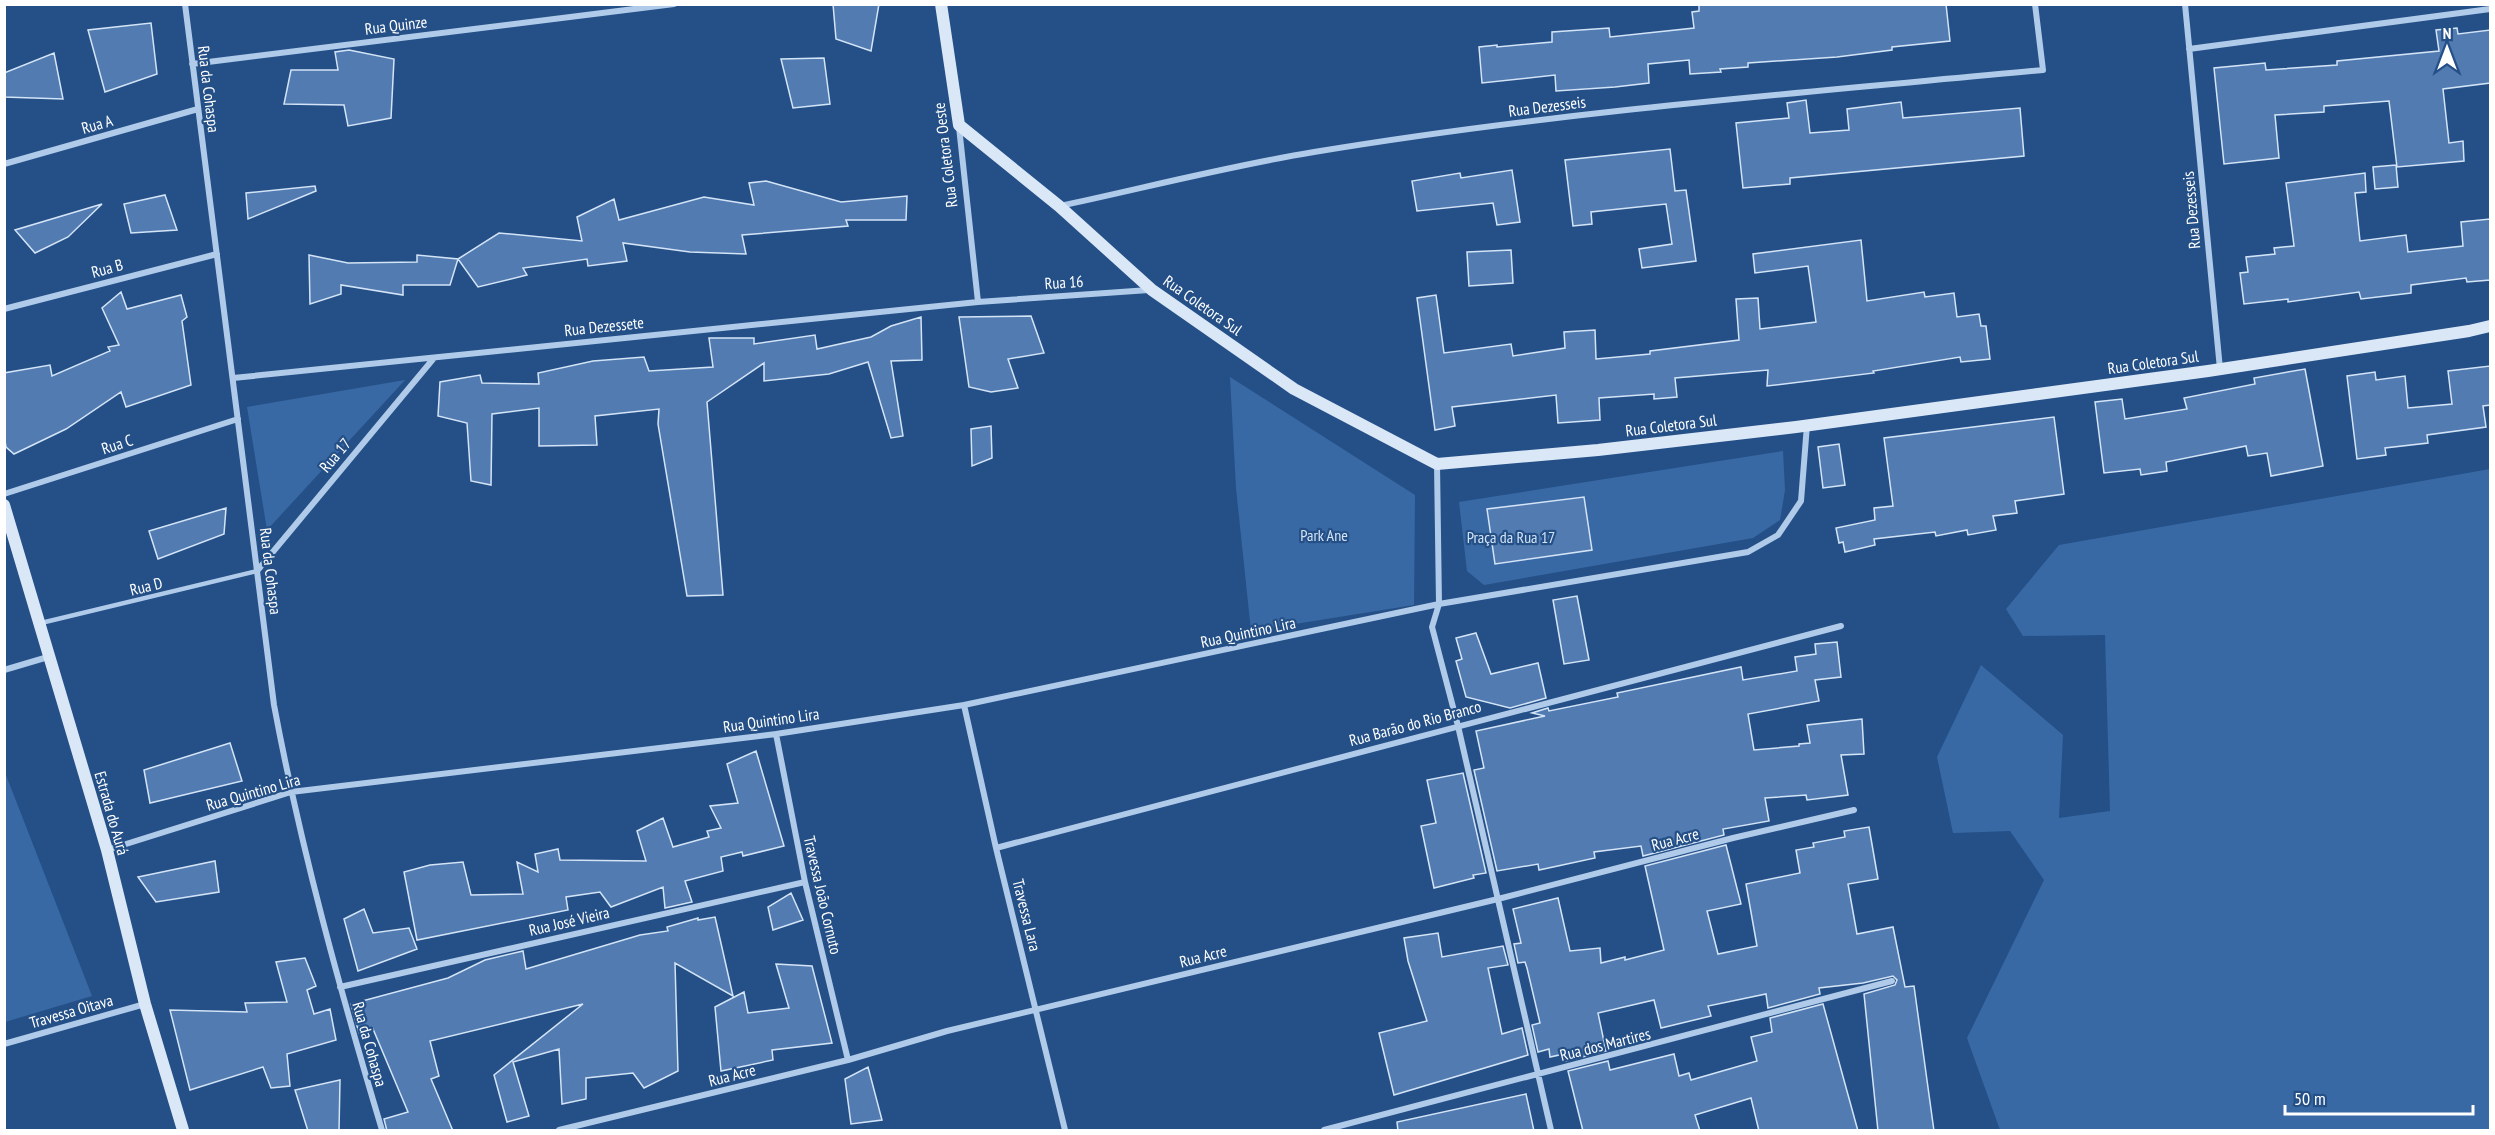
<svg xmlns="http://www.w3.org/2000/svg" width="2495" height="1135" viewBox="0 0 2495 1135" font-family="'PT Sans Narrow',sans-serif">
	<rect width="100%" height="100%" fill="#245087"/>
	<path fill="#3969a4" d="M 1230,377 L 1415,495 L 1414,605 L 1251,631 L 1236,488 Z
		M 405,380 L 267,530 L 247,407 Z
		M 1783,451 L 1785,490 L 1780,520 L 1753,538 L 1484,585 L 1467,571 L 1459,502 Z
		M 2490,469 L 2490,1130 L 2000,1130 L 1967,1038 L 2044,880 L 2010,831 L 1953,833 L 1937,757 L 1981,665 L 2063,735 L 2059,818 L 2110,811 L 2105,635 L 2023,636 L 2006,609 L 2059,545 Z
		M 4,770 L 92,996 L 5,1022 L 4,1022 Z"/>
	<path fill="#517bb1" stroke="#d4e4f7" stroke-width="1.5" d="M 833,4 L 879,4 L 871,51 L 836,39 Z
		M 1699,4 L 1946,4 L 1950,41 L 1892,47 L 1892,50 L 1837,57 L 1748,63 L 1748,67 L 1720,69 L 1721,72 L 1690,74 L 1689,60 L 1648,64 L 1649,83 L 1615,87 L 1556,91 L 1555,75 L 1482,83 L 1479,47 L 1497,45 L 1497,47 L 1552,42 L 1552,32 L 1609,28 L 1610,37 L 1694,28 L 1692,12 L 1699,11 Z
		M 151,23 L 157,74 L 105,92 L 88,30 Z
		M 2457,28 L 2458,34 L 2490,30 L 2490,83 L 2443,89 L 2449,143 L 2463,141 L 2464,161 L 2397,167 L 2389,101 L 2324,106 L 2324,112 L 2275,115 L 2279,158 L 2224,164 L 2214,68 L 2265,63 L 2266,70 L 2337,65 L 2337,61 L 2439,51 L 2436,30 Z
		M 349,50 L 394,59 L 391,118 L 348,126 L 344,105 L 284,104 L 291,70 L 338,70 L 335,52 Z
		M 54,53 L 63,99 L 4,97 L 4,73 Z
		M 824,58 L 830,104 L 793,108 L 781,59 Z
		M 1806,100 L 1810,133 L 1849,130 L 1847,109 L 1901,102 L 1903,118 L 2020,108 L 2024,156 L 1790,178 L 1790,184 L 1743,188 L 1736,123 L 1789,118 L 1787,103 Z
		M 1670,149 L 1675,191 L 1686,190 L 1696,261 L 1642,268 L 1639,249 L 1672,244 L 1666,204 L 1591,212 L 1592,224 L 1573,226 L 1565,160 Z
		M 2396,165 L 2398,187 L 2375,189 L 2373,167 Z
		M 1512,170 L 1520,222 L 1497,225 L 1493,203 L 1417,211 L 1412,181 L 1460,173 L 1461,178 Z
		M 2365,173 L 2366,192 L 2355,193 L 2360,241 L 2406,235 L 2408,252 L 2463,246 L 2461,222 L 2490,219 L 2490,280 L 2467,282 L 2466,278 L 2411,285 L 2411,293 L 2361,299 L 2359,292 L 2288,302 L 2288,299 L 2244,304 L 2240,273 L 2248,272 L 2246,257 L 2275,254 L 2274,248 L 2294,246 L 2286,183 Z
		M 766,181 L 841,202 L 907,196 L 906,220 L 846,220 L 848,226 L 742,235 L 746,254 L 690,252 L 623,243 L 627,261 L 588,266 L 587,259 L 523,268 L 527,275 L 478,287 L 458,259 L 499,233 L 582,241 L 577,217 L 614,199 L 619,220 L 704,197 L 754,205 L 749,183 Z
		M 315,186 L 316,191 L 248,219 L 246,193 Z
		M 165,195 L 177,230 L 131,233 L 124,204 Z
		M 102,204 L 68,237 L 35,253 L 15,230 Z
		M 1861,240 L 1867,301 L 1924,292 L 1925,297 L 1954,293 L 1957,317 L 1979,314 L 1981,326 L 1986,326 L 1990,359 L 1961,362 L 1960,357 L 1873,371 L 1874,373 L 1767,386 L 1768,370 L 1675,378 L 1677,397 L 1654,399 L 1654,394 L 1599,398 L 1600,420 L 1558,423 L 1556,395 L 1452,407 L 1455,426 L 1435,430 L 1417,298 L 1436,295 L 1444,353 L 1511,344 L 1513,356 L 1565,348 L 1564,332 L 1595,330 L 1596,359 L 1650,354 L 1650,351 L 1739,340 L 1736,299 L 1758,298 L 1760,329 L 1816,322 L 1808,266 L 1755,273 L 1753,254 Z
		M 1511,250 L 1513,283 L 1469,286 L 1467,252 Z
		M 309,255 L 348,263 L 417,262 L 417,255 L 458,259 L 450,285 L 403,285 L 403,295 L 341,285 L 341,294 L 310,304 Z
		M 121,292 L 127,309 L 181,295 L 187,317 L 182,321 L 191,385 L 126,407 L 121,392 L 66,429 L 14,454 L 6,447 L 4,435 L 4,373 L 50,365 L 52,376 L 110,351 L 108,347 L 119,345 L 102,308 Z
		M 1031,316 L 1044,353 L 1008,359 L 1018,388 L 991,392 L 969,387 L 959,317 Z
		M 921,317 L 922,360 L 891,361 L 903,436 L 891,438 L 868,362 L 829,374 L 764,381 L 764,363 L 707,402 L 723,595 L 687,596 L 658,424 L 659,409 L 595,416 L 597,445 L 539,446 L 539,408 L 492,414 L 491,485 L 471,481 L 467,423 L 438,416 L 440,382 L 480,375 L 482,383 L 539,384 L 538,373 L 593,361 L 644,357 L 649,371 L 713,367 L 709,338 L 754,338 L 754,344 L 815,335 L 817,349 L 871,337 L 891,326 Z
		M 2490,366 L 2490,405 L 2483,406 L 2486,427 L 2427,435 L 2428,443 L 2385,448 L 2386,455 L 2357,459 L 2347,376 L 2375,372 L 2376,380 L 2405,376 L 2408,408 L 2452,404 L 2448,371 Z
		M 2305,369 L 2323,466 L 2271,476 L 2267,453 L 2248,456 L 2246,446 L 2166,462 L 2167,471 L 2141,475 L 2140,469 L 2104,473 L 2095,402 L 2122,399 L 2125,419 L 2187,409 L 2184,398 L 2255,384 L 2254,378 Z
		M 2054,417 L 2064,494 L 2015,501 L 2017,513 L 1993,516 L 1996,530 L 1968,535 L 1967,530 L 1936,536 L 1935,532 L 1874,539 L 1875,545 L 1845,552 L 1843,542 L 1839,543 L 1836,528 L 1875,520 L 1874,508 L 1893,506 L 1884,438 Z
		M 991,426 L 992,458 L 972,466 L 971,429 Z
		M 1839,444 L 1845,485 L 1823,488 L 1818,447 Z
		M 1584,497 L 1592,550 L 1495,564 L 1487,509 Z
		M 226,508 L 224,534 L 158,559 L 149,531 Z
		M 1577,596 L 1589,660 L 1564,664 L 1553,600 Z
		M 1476,633 L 1491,674 L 1538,663 L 1546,698 L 1510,708 L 1466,697 L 1456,661 L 1462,659 L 1456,638 Z
		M 1837,642 L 1841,677 L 1815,680 L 1819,701 L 1748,714 L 1754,750 L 1799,746 L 1799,744 L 1810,743 L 1807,725 L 1862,719 L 1864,754 L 1841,755 L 1848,795 L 1807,800 L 1806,795 L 1765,798 L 1769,821 L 1723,829 L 1724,835 L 1643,856 L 1641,846 L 1594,852 L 1595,858 L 1539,870 L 1538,864 L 1497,871 L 1474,770 L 1484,768 L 1476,731 L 1545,716 L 1532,713 L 1548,708 L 1549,711 L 1618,697 L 1617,693 L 1741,667 L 1743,680 L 1797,671 L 1795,657 L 1816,654 L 1815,644 Z
		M 230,743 L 242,781 L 150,803 L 144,770 Z
		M 756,751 L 784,846 L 743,856 L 742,852 L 721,857 L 723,871 L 685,881 L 692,902 L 665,908 L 663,887 L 611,907 L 600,892 L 566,897 L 568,910 L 417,940 L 404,872 L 430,865 L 463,862 L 471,895 L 523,894 L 517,862 L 538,872 L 535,854 L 558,849 L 560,860 L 646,861 L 637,831 L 663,818 L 673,847 L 709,837 L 707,831 L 721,828 L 710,806 L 738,803 L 727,764 Z
		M 1463,773 L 1486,873 L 1473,875 L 1474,878 L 1434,888 L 1421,826 L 1436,823 L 1427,780 Z
		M 1869,827 L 1878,879 L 1848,884 L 1857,934 L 1893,927 L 1905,987 L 1914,986 L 1934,1131 L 1878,1131 L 1864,994 L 1895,985 L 1897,980 L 1893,976 L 1863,983 L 1819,988 L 1820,994 L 1768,1008 L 1766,994 L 1708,1006 L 1711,1016 L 1661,1028 L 1654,1000 L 1598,1013 L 1606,1051 L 1566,1061 L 1564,1054 L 1550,1057 L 1549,1049 L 1538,1052 L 1532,1025 L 1540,1023 L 1527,968 L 1525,962 L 1518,963 L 1514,944 L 1521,943 L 1513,909 L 1558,898 L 1570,951 L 1600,948 L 1601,963 L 1625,957 L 1625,960 L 1664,950 L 1645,866 L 1726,845 L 1741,904 L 1707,911 L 1718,954 L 1757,946 L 1746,884 L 1800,873 L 1796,850 L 1814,847 L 1813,843 L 1845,837 L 1844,831 Z
		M 215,861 L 219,892 L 156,902 L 138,877 Z
		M 791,893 L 803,920 L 773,930 L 768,907 Z
		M 364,909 L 373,933 L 409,928 L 417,949 L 358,971 L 344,919 Z
		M 715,917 L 733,996 L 675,963 L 678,1071 L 644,1088 L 633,1073 L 586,1078 L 586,1099 L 562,1104 L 559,1049 L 513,1062 L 529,1116 L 507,1122 L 494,1075 L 583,1004 L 430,1041 L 439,1076 L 431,1079 L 453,1131 L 387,1131 L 384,1119 L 408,1112 L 373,1029 L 359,1033 L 351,1004 L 448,978 L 485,960 L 523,951 L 526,969 L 640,935 L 668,931 L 667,927 L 698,918 L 698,920 Z
		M 1438,933 L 1442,957 L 1503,946 L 1508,965 L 1488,968 L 1502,1034 L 1522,1028 L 1528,1055 L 1394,1095 L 1379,1033 L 1427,1021 L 1408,961 L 1404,938 Z
		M 305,958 L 316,986 L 307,990 L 314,1014 L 330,1009 L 336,1040 L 287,1054 L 290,1086 L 271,1088 L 263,1067 L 190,1090 L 170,1010 L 247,1012 L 245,1003 L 287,1002 L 276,962 Z
		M 776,964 L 812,966 L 832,1043 L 772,1050 L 773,1060 L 721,1071 L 715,1007 L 744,992 L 748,1013 L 789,1008 Z
		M 1823,1004 L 1858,1131 L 1759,1131 L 1751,1098 L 1695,1115 L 1700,1131 L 1583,1131 L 1568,1071 L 1608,1061 L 1610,1070 L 1674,1054 L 1679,1076 L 1689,1073 L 1691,1080 L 1757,1061 L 1751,1037 L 1772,1032 L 1770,1018 Z
		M 868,1067 L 882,1120 L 851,1124 L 845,1079 Z
		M 340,1080 L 339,1131 L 308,1131 L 295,1090 Z
		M 1526,1094 L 1534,1131 L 1398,1131 L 1397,1122 Z"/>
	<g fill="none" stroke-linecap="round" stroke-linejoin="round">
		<path stroke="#b0cae9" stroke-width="4.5" d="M 41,623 L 257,571"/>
		<path stroke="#b0cae9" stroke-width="6" d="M 185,4 L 274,705 C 301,849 340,990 382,1130
			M 2185,4 L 2220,369
			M 2189,49 L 2490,9
			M 192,64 L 674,4
			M 959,127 L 978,302
			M 4,164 L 198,109
			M 1060,206 C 1144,188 1229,166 1314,152 C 1555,112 1799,93 2043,70 L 2035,4
			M 4,309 L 217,254
			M 233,378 L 978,302 L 1149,290
			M 1437,464 L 1439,604 L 1432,627 L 1458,726 L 1551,1130
			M 4,494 L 238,419
			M 257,571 L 434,358
			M 4,670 L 48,657
			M 964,705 L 996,848 L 1065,1130
			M 776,734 L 805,882 L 848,1060
			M 996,848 L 1841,626
			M 107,850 L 291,792 L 776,734 L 964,705 L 1439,604 L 1748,552 L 1778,535 L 1801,501 L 1807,425
			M 340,987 L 805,882
			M 4,1044 L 145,1004
			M 559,1130 L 848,1060 L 947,1031 L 1498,899 L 1733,838 L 1854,810
			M 1324,1130 L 1892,981"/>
		<path stroke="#dae7f7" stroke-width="12" d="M 941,4 L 959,125 L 1059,206 L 1152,290 L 1294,389 L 1437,464 L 1598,450 L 1796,427 L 2208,371 L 2469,331 L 2490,326
			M 4,505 L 107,850 L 145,1004 L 183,1130"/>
	</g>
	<g text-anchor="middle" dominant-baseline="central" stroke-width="4.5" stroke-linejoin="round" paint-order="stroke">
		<g font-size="16" fill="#fff" stroke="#245087">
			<text transform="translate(396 25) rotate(-7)">Rua Quinze</text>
			<text transform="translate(209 89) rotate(83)">Rua da Cohaspa</text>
			<text transform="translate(1547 106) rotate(-7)">Rua Dezesseis</text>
			<text transform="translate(97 124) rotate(-16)">Rua A</text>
			<text transform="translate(945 155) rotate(-97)">Rua Coletora Oeste</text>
			<text transform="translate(2191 210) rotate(-95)">Rua Dezesseis</text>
			<text transform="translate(107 268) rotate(-15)">Rua B</text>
			<text transform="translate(1064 282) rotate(-4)">Rua 16</text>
			<text transform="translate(1203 305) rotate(35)">Rua Coletora Sul</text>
			<text transform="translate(604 326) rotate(-6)">Rua Dezessete</text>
			<text transform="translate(2153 362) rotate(-8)">Rua Coletora Sul</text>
			<text transform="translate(1671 425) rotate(-7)">Rua Coletora Sul</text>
			<text transform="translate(117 444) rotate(-18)">Rua C</text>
			<text transform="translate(335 455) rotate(-50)">Rua 17</text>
			<text transform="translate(271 571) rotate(83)">Rua da Cohaspa</text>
			<text transform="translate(146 586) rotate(-14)">Rua D</text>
			<text transform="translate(1248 632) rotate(-12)">Rua Quintino Lira</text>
			<text transform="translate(771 720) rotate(-8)">Rua Quintino Lira</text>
			<text transform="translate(1415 723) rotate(-15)">Rua Barão do Rio Branco</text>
			<text transform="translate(253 792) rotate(-16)">Rua Quintino Lira</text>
			<text transform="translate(112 813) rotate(74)">Estrada do Aurá</text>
			<text transform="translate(1675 839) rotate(-15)">Rua Acre</text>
			<text transform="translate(823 895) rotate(77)">Travessa João Cornuto</text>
			<text transform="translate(1027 915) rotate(76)">Travessa Lara</text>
			<text transform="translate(569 921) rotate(-13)">Rua José Vieira</text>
			<text transform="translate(1203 956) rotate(-14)">Rua Acre</text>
			<text transform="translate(71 1011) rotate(-16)">Travessa Oitava</text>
			<text transform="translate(370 1044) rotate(74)">Rua da Cohaspa</text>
			<text transform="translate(1605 1044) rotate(-14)">Rua dos Martires</text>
			<text transform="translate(732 1075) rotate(-14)">Rua Acre</text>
		</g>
		<g font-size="16" fill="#d4e4f7" stroke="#245087">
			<text x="1324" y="535">Park Ane</text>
			<text x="1511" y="537">Praça da Rua 17</text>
		</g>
	</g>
	<rect width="2495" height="1135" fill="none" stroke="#ffffff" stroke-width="12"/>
	<g transform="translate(2447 48)" stroke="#245087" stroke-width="4.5" paint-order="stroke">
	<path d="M0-4.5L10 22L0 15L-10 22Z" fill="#ffffff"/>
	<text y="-9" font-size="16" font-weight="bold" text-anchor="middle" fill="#ffffff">N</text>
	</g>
	<path d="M2285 1105v9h188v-9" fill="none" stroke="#ffffff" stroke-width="3"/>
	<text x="2294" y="1105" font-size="18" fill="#ffffff" stroke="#245087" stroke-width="4.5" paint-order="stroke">50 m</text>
</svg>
